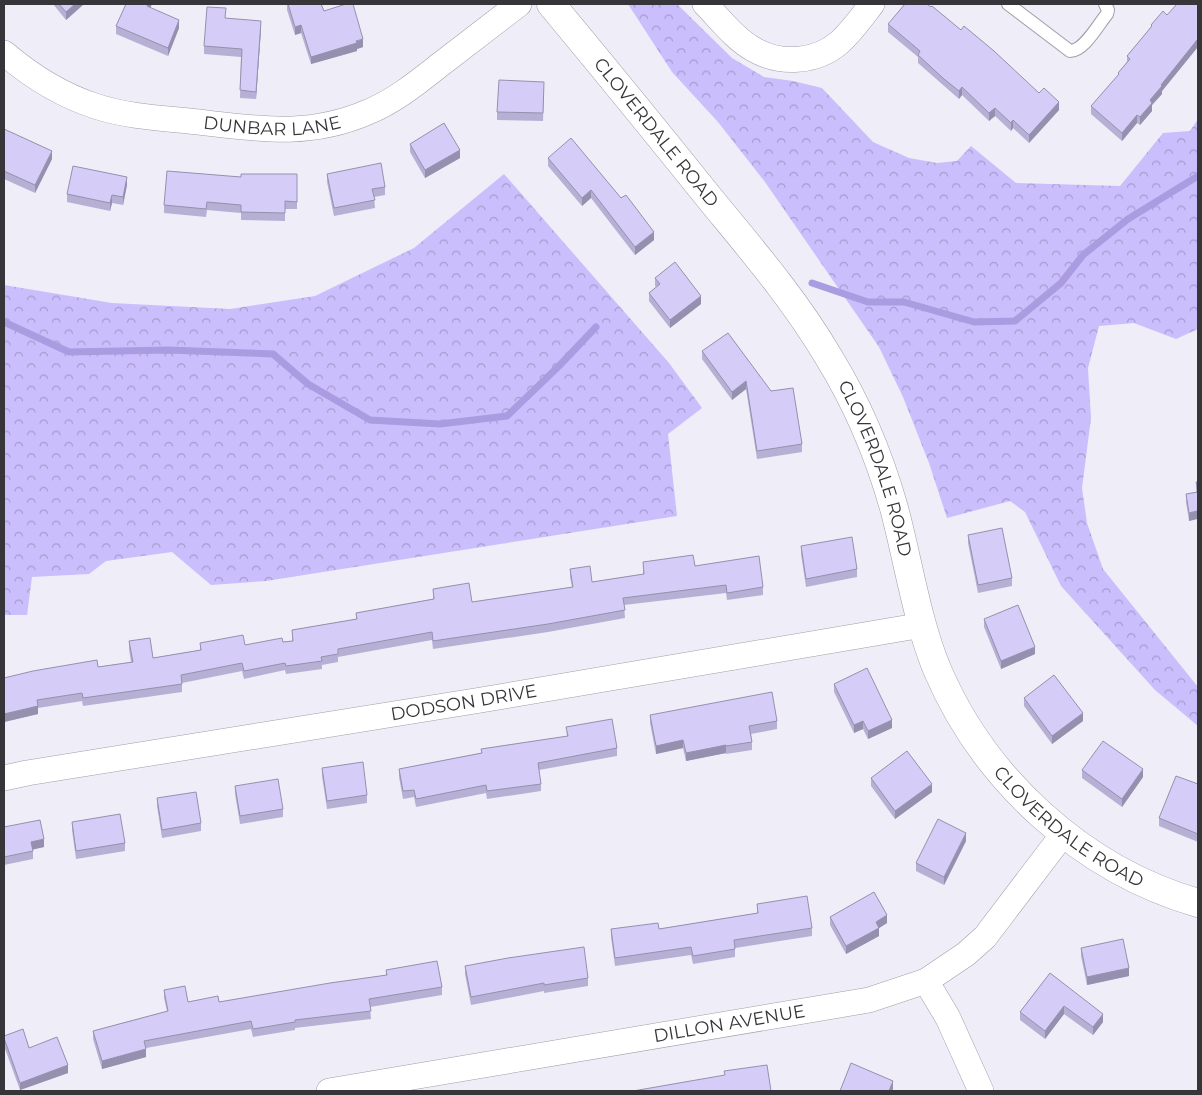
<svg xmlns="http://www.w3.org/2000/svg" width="1202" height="1095" viewBox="0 0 1202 1095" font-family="Montserrat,sans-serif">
	<defs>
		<pattern id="forest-crowns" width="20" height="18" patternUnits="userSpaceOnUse" patternTransform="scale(1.25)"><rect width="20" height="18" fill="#cbbefd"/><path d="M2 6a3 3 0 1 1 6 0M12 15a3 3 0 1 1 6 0" fill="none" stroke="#a69bce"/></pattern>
	</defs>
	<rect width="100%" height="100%" fill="#efedf8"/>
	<path fill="url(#forest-crowns)" d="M 628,4 L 677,4 L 732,58 L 764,77 L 793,81 L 822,88 L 873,142 L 909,158 L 937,163 L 957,161 L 971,146 L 1016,183 L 1120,186 L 1163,133 L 1190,131 L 1198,119 L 1198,329 L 1176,339 L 1134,323 L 1099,326 L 1088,368 L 1091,418 L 1082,488 L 1087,523 L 1103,569 L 1198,687 L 1198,726 L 1155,690 L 1061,586 L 1025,512 L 1010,501 L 947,518 L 929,463 L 903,397 L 879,347 L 765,182 L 718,122 L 672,72 Z
		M 504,174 L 669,363 L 702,408 L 668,434 L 677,516 L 266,581 L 211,585 L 172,552 L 106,561 L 89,574 L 32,577 L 27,615 L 4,615 L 4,285 L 112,303 L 230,309 L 315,296 L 414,248 Z"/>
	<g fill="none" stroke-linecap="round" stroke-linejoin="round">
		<path stroke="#aa9ce0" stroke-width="7" d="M 812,283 L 868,302 L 904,302 L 974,322 L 1015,321 L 1061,283 L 1083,255 L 1128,219 L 1198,176
			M 4,322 L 69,352 L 169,350 L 273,354 L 308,384 L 370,420 L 440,424 L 507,416 L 559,366 L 596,327"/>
		<g stroke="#a09ea8" stroke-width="14">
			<path id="service" d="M 1008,4 L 1070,51 C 1084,51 1098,25 1107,14 L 1108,10 L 1105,4"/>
		</g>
		<g stroke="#a09ea8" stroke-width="26">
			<g id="minor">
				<path d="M 705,4 C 720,19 734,38 753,49 C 780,65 816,63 840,42 C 852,31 862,17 872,4"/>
				<path id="s1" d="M 4,53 C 31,76 61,95 95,106 C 125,116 157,118 189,121 C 253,128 306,139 368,112 C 395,101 418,82 441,64 C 467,44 493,24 519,4"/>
				<path id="s2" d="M 4,778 L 27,773 L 481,700 L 923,625"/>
				<path d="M 926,981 L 948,1018 L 981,1091"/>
				<path id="s3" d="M 329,1091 L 869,1000 L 926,981 L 966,954 L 985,937 L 1064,833"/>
			</g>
		</g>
		<g stroke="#a09ea8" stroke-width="29">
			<g id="tertiary">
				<path id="s4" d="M 551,4 C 605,69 658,134 711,200 C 752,250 795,300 828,356 C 857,403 879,455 894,508 C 908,560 917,621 937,669 C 984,780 1083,870 1198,903"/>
			</g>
		</g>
		<use href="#service" stroke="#fff" stroke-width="12"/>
		<use href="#minor" stroke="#fff" stroke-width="25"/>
		<use href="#tertiary" stroke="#fff" stroke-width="28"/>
	</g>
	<path fill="#b7b0d5" d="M 53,4 L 84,4 L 66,20 Z
		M 126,4 L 152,4 L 150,8 L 179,28 L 168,56 L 116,34 L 116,26 Z
		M 287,4 L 321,4 L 324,11 L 363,47 L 357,49 L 357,51 L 311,64 L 301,33 L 295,35 L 287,10 Z
		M 1198,4 L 1198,49 L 1197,48 L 1162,91 L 1162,94 L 1152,105 L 1152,111 L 1140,125 L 1137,123 L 1122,141 L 1091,114 L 1091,106 L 1118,76 L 1118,73 L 1127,62 L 1127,56 L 1151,27 L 1151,25 L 1167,15 Z
		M 226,18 L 261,29 L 256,99 L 240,98 L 241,57 L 204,54 L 204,46 Z
		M 888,24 L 961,30 L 1039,93 L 1059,110 L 1029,143 L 1013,128 L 1011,131 L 995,116 L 989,121 L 962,95 L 959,99 L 918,63 L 918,57 L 888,32 Z
		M 544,90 L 543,121 L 497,120 L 497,112 Z
		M 4,129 L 52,159 L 35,193 L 4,179 Z
		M 410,144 L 460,158 L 425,178 L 410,152 Z
		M 548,158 L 621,198 L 654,240 L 635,255 L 591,198 L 582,206 L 548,166 Z
		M 297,174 L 297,209 L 285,209 L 285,221 L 241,220 L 241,213 L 207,210 L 206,217 L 164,213 L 164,205 L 241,177 Z
		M 327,174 L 385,187 L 385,195 L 374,197 L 375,208 L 334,216 L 327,182 Z
		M 127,185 L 123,205 L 112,203 L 110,211 L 67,202 L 67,194 Z
		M 655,278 L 701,304 L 670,328 L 649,301 L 649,293 L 656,287 L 655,286 Z
		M 702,351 L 771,391 L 802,444 L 802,452 L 757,459 L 746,389 L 732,400 L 702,359 Z
		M 1196,482 L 1198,482 L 1198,526 L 1197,519 L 1189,521 L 1186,502 L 1186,494 L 1196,492 Z
		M 968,535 L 1012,578 L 1012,586 L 978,593 L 968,543 Z
		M 801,546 L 857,569 L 857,577 L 806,587 L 801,554 Z
		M 643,562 L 695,566 L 763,587 L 763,595 L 727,600 L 726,593 L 624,605 L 625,618 L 548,632 L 433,649 L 432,640 L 338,657 L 338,662 L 322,665 L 322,669 L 286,674 L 285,670 L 244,679 L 242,671 L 182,683 L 182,692 L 83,706 L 82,701 L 38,708 L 38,714 L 4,722 L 4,678 L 98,667 L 131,662 L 129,649 L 129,641 L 153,658 L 200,650 L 200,643 L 245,645 L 283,642 L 292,641 L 292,630 L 356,619 L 356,613 L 433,599 L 433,589 L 472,602 L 572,587 L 570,577 L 570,569 L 592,582 L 643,574 Z
		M 984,619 L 1035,654 L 1001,669 L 984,627 Z
		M 834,684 L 892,728 L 868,739 L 863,729 L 854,733 L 834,692 Z
		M 1024,698 L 1083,721 L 1052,744 L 1024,706 Z
		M 650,715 L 777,721 L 777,729 L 751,734 L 752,742 L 752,750 L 726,754 L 726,753 L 686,761 L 683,748 L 656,754 L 650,723 Z
		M 566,727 L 617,748 L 617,756 L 539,770 L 541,784 L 541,791 L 487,799 L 486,793 L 416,807 L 414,797 L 403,799 L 399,777 L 399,769 L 481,753 L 481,749 L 567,736 Z
		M 322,768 L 367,795 L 367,803 L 327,809 L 322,776 Z
		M 1082,770 L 1143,777 L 1122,807 L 1082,778 Z
		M 871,778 L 932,792 L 895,819 L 871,786 Z
		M 1198,784 L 1198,842 L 1159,826 L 1159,818 Z
		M 235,786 L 283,809 L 283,817 L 240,824 L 235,794 Z
		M 157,798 L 201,823 L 201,831 L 162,838 L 157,806 Z
		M 72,822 L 125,843 L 125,851 L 76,859 L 72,830 Z
		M 4,827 L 44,847 L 33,849 L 33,859 L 4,865 Z
		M 966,841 L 944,885 L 916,871 L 916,863 Z
		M 757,904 L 812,928 L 812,936 L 735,948 L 735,957 L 693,964 L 691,955 L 615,966 L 611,937 L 611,929 L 659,929 L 757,913 Z
		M 830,917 L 887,923 L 879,928 L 879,936 L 846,954 L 830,925 Z
		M 1081,948 L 1129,976 L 1087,985 L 1081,956 Z
		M 465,966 L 588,978 L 588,986 L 544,993 L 544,991 L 471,1005 L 465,974 Z
		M 386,970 L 442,987 L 442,995 L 370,1007 L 371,1019 L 295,1028 L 295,1030 L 253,1037 L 251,1029 L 146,1048 L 146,1057 L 102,1069 L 93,1039 L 93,1031 L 167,1011 L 164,998 L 164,990 L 188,1002 L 219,1002 L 386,975 Z
		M 1050,973 L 1103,1022 L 1093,1035 L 1064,1014 L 1045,1039 L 1020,1020 L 1020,1012 Z
		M 4,1036 L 29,1048 L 68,1073 L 20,1090 L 4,1046 Z"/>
	<path fill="#9590ae" d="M 75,4 L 84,4 L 66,20 L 66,12 Z
		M 148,4 L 152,4 L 147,14 L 147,6 Z
		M 179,20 L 179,28 L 168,56 L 168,48 Z
		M 261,21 L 261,29 L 256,99 L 256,92 Z
		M 301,25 L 301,33 L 295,35 L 295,27 Z
		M 363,39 L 363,47 L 357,49 L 357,51 L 311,64 L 311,57 Z
		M 1197,40 L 1197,48 L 1162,91 L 1162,94 L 1152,105 L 1152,111 L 1140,125 L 1140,117 L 1150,100 L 1161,85 Z
		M 962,87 L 962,95 L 959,99 L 959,91 Z
		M 1059,102 L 1059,110 L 1029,143 L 1029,135 Z
		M 995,108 L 995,116 L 989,121 L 989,113 Z
		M 1137,115 L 1137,123 L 1122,141 L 1122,133 Z
		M 1013,120 L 1013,128 L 1011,131 L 1011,123 Z
		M 460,150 L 460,158 L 425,178 L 425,170 Z
		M 52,151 L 52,159 L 35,193 L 35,185 Z
		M 127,177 L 127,185 L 123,205 L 123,197 Z
		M 591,190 L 591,198 L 582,206 L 582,198 Z
		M 112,195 L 112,203 L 110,211 L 110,203 Z
		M 654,232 L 654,240 L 635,255 L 635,247 Z
		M 701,296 L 701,304 L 670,328 L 670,320 Z
		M 746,381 L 746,389 L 732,400 L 732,392 Z
		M 1197,511 L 1197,519 L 1189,521 L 1189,513 Z
		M 1035,647 L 1035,654 L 1001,669 L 1001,661 Z
		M 38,706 L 38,714 L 4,722 L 4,714 Z
		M 1083,713 L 1083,721 L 1052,744 L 1052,736 Z
		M 892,720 L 892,728 L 868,739 L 868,731 Z
		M 863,721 L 863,729 L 854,733 L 854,725 Z
		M 683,740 L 683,748 L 656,754 L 656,746 Z
		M 726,745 L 726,753 L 686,761 L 686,753 Z
		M 1143,769 L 1143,777 L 1122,807 L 1122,799 Z
		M 932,784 L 932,792 L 895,819 L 895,811 Z
		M 966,833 L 966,841 L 944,885 L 944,877 Z
		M 44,839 L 44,847 L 31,850 L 31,842 Z
		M 887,915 L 887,923 L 876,930 L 876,922 Z
		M 879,928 L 879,936 L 846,954 L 846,946 Z
		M 1129,968 L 1129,976 L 1087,985 L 1087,977 Z
		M 1064,1006 L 1064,1014 L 1045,1039 L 1045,1031 Z
		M 1103,1014 L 1103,1022 L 1093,1035 L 1093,1027 Z
		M 146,1049 L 146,1057 L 102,1069 L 102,1061 Z
		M 68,1065 L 68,1073 L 20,1090 L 20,1083 Z
		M 893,1081 L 893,1089 L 892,1091 L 889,1091 Z"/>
	<path fill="#d5cdf8" stroke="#9590ae" d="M 59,4 L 75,4 L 66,12 Z
		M 126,4 L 148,4 L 147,6 L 179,20 L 168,48 L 116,26 Z
		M 288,4 L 321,4 L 324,11 L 346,4 L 353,4 L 363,39 L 356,41 L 357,43 L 311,57 L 301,25 L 295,27 Z
		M 905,4 L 927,4 L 931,7 L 932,6 L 961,30 L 964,26 L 994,51 L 1039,93 L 1044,88 L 1059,102 L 1029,135 L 1013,120 L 1011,123 L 995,108 L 989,113 L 962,87 L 959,91 L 944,79 L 918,55 L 920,51 L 888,24 Z
		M 1177,4 L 1198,4 L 1198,41 L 1197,40 L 1161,85 L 1162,86 L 1150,100 L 1152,103 L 1140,117 L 1137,115 L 1122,133 L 1091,106 L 1119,74 L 1118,73 L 1130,59 L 1127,56 L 1152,26 L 1151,25 L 1163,11 L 1167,15 Z
		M 207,7 L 226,8 L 225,18 L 261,21 L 256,92 L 240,90 L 242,49 L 204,46 Z
		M 499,80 L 544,82 L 543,113 L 497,112 Z
		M 444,123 L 460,150 L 425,170 L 410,144 Z
		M 4,129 L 52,151 L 35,185 L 4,171 Z
		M 571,138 L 621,198 L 626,195 L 654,232 L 635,247 L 591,190 L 582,198 L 548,158 Z
		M 381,163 L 385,187 L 372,189 L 375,200 L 334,208 L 327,174 Z
		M 73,166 L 127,177 L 123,197 L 112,195 L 110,203 L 67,194 Z
		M 167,171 L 241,177 L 241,174 L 297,174 L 297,202 L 285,201 L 285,213 L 241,212 L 241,205 L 207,202 L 206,209 L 164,205 Z
		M 675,262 L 701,296 L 670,320 L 649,293 L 660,284 L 655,278 Z
		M 728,333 L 771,391 L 793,388 L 802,444 L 757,451 L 746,381 L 732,392 L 702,351 Z
		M 1196,482 L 1198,482 L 1198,518 L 1197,511 L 1189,513 L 1186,494 L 1198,492 Z
		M 1002,528 L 1012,578 L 978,585 L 968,535 Z
		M 852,537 L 857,569 L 806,579 L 801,546 Z
		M 693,555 L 695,566 L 759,556 L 763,587 L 727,593 L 726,585 L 623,598 L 625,610 L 548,624 L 433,641 L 432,632 L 338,649 L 338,654 L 321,657 L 322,661 L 286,666 L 285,663 L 244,671 L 242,663 L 181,675 L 182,684 L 83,698 L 82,693 L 37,700 L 38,706 L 4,714 L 4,678 L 33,671 L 97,660 L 98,667 L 133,662 L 129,641 L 150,638 L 153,658 L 201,650 L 200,643 L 243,635 L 245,645 L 282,638 L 283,642 L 293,641 L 292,630 L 357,619 L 356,613 L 434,599 L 433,589 L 469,583 L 472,602 L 573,587 L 570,569 L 590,566 L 592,582 L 644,574 L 643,562 Z
		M 1018,605 L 1035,647 L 1001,661 L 984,619 Z
		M 867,668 L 892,720 L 868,731 L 863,721 L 854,725 L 834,684 Z
		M 1054,675 L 1083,713 L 1052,736 L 1024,698 Z
		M 772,692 L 777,721 L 749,726 L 752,742 L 726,746 L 726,745 L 686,753 L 683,740 L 656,746 L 650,715 Z
		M 612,719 L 617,748 L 538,763 L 541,784 L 487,791 L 486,785 L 416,799 L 414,790 L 403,791 L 399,769 L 482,753 L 481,749 L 568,736 L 566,727 Z
		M 1103,741 L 1143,769 L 1122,799 L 1082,770 Z
		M 907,751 L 932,784 L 895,811 L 871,778 Z
		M 363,762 L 367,795 L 327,801 L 322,768 Z
		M 1176,776 L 1198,784 L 1198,834 L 1159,818 Z
		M 278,779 L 283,809 L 240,816 L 235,786 Z
		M 196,792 L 201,823 L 162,830 L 157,798 Z
		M 120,814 L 125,843 L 76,851 L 72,822 Z
		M 938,819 L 966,833 L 944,877 L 916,863 Z
		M 40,820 L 44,839 L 31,842 L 33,851 L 4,857 L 4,827 Z
		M 874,892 L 887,915 L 876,922 L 879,928 L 846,946 L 830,917 Z
		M 807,896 L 812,928 L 734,940 L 735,949 L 693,956 L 691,947 L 615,958 L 611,929 L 658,923 L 659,929 L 758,913 L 757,904 Z
		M 1123,939 L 1129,968 L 1087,977 L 1081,948 Z
		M 584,947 L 588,978 L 544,985 L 544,983 L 471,997 L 465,966 L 508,958 Z
		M 437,961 L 442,987 L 369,999 L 371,1011 L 295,1020 L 295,1022 L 253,1029 L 251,1021 L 144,1041 L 146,1049 L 102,1061 L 93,1031 L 168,1011 L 164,990 L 185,986 L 188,1002 L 218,996 L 219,1002 L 330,983 L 387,975 L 386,970 Z
		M 1050,973 L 1103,1014 L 1093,1027 L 1064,1006 L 1045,1031 L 1020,1012 Z
		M 23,1029 L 29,1048 L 57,1037 L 68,1065 L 20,1083 L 4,1038 L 4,1036 Z
		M 851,1063 L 893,1081 L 889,1091 L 840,1091 Z
		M 767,1065 L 771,1091 L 633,1091 L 725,1075 L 724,1071 Z"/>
	<g text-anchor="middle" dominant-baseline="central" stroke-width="4" stroke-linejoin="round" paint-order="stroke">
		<g font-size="18" fill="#36363a" stroke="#efedf8">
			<text stroke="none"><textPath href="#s1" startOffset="285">DUNBAR LANE</textPath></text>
			<text stroke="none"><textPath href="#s4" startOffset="166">CLOVERDALE ROAD</textPath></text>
			<text stroke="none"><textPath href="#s4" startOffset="571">CLOVERDALE ROAD</textPath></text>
			<text stroke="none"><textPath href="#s2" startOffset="466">DODSON DRIVE</textPath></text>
			<text stroke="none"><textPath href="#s4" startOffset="991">CLOVERDALE ROAD</textPath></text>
			<text stroke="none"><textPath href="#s3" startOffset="406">DILLON AVENUE</textPath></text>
		</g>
	</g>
	<rect width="1202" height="1095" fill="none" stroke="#36363a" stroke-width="10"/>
</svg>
